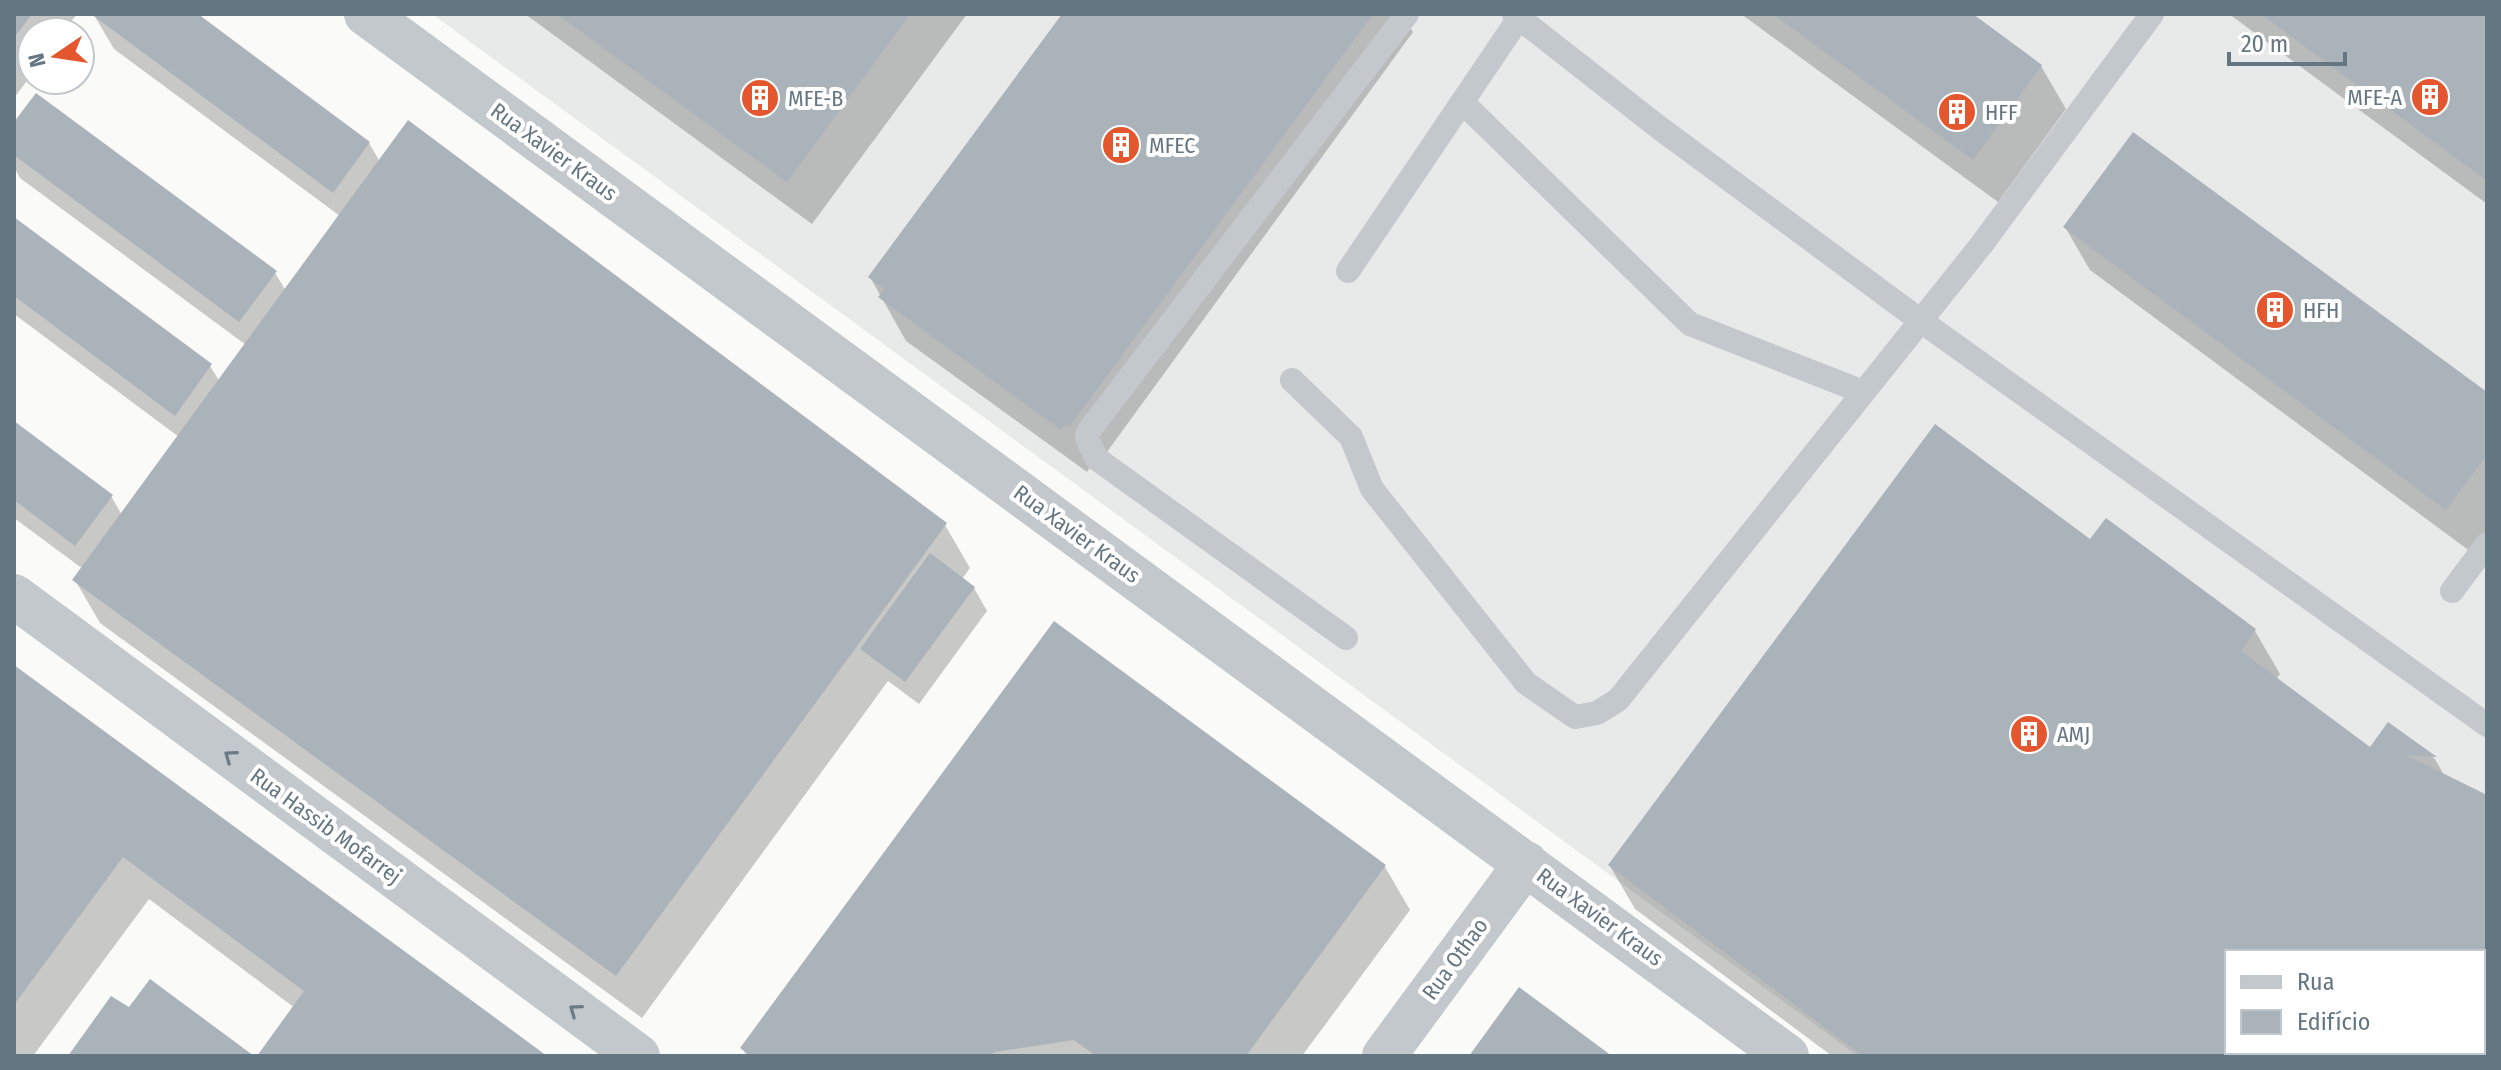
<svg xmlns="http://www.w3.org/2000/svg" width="2501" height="1070" viewBox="0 0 2501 1070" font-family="'Fira Sans Condensed',sans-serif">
	<rect width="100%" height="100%" fill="#fafaf8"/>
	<path fill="#e8e9e9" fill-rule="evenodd" d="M 432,14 L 2487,14 L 2487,1056 L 1858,1056 ZM 2227,952 L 2483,952 L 2483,1052 L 2227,1052 Z"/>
	<path fill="#0003" fill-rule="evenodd" d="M 14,14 L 77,14 L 63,32 L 32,32 L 32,74 L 14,98 Z
		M 195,14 L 369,143 L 380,162 L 945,525 L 970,568 L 962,579 L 974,588 L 987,611 L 919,704 L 888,681 L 642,1018 L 100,623 L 75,580 L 83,569 L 14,518 L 14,424 L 111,496 L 122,515 L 179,437 L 14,314 L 14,220 L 210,366 L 220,382 L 246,345 L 20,178 L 14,167 L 14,125 L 275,273 L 286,291 L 340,216 L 114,49 L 94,15 Z
		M 525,14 L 967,14 L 812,224 Z
		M 1064,14 L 1402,14 L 1413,32 L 1096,467 L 1092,464 L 1087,472 L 906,341 L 870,277 Z
		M 1741,14 L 1970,14 L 2041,66 L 2066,109 L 1998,202 Z
		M 2229,14 L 2487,14 L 2487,204 Z
		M 2065,227 L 2487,394 L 2487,530 L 2471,552 L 2090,270 Z
		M 2090,542 L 2255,631 L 2280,674 L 2276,679 L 2370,749 L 2388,724 L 2435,759 L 2445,777 L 2487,797 L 2487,1056 L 1832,1056 L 1635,909 L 1610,866 ZM 2227,952 L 2483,952 L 2483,1052 L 2227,1052 Z
		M 14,668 L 542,1056 L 260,1056 L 295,1008 L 149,899 L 33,1056 L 14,1056 Z
		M 1385,867 L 1410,910 L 1302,1056 L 747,1056 L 742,1048 Z"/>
	<path fill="#aab3b9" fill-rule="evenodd" d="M 14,14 L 32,14 L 14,38 Z
		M 91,14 L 198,14 L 370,142 L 333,193 Z
		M 557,14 L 910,14 L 787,182 Z
		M 1062,14 L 1373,14 L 1070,426 L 1067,423 L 1061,430 L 878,297 L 885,289 L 868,277 Z
		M 1773,14 L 1973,14 L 2042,65 L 1973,160 Z
		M 2261,14 L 2487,14 L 2487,181 Z
		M 36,93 L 277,271 L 239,322 L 14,155 L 14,122 Z
		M 408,120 L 947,523 L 616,976 L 72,580 Z
		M 2133,132 L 2487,392 L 2487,454 L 2446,510 L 2063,227 Z
		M 14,217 L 212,364 L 175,416 L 14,296 Z
		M 14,421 L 113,495 L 75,546 L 14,500 Z
		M 1935,424 L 2090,539 L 2106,518 L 2256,629 L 2241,651 L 2370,747 L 2388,722 L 2437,757 L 2406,755 L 2487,795 L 2487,1056 L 1863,1056 L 1608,865 ZM 2227,952 L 2483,952 L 2483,1052 L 2227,1052 Z
		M 930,553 L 975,587 L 905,682 L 860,649 Z
		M 1054,621 L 1386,865 L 1246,1056 L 1096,1056 L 1074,1040 L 994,1052 L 991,1056 L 751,1056 L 740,1048 Z
		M 14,665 L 486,1011 L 547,1056 L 257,1056 L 304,991 L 123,857 L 14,1005 Z
		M 150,979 L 254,1056 L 68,1056 L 111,996 L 129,1007 Z
		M 1519,987 L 1612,1056 L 1469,1056 Z"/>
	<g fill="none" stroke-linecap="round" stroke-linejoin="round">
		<path stroke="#c3c8cc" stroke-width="24" d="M 1514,14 L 1657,126 L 1921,321 L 2487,725
			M 1462,102 L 1690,324 L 1863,392
			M 1348,271 L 1519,18
			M 1292,380 L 1351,437 L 1372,489 L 1526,683 L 1575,717 L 1597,713 L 1618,700 L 1982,244 L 2152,14
			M 2452,591 L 2487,544
			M 1346,638 L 1097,459 L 1087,439 L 1088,432 L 1407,14"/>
		<path stroke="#c3c8cc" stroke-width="44" d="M 366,14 L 1787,1056
			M 14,596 L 638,1056
			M 1384,1056 L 1526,863"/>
	</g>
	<defs><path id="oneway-chevron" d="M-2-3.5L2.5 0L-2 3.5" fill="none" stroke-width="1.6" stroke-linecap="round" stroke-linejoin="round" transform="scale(2)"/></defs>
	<g stroke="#6a7a87">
		<use href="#oneway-chevron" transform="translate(230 756) rotate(-144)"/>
		<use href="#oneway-chevron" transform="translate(575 1010) rotate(-144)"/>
	</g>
	<defs>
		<g id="building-disc" transform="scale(2)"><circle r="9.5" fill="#e4572e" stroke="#fff"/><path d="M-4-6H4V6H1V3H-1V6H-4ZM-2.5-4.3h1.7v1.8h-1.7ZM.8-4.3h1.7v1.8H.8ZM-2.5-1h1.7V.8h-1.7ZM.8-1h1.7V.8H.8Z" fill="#fff"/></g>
	</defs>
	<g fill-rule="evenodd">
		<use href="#building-disc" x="2430" y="97"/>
		<use href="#building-disc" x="760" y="98"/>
		<use href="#building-disc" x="1957" y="112"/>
		<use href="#building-disc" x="1121" y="145"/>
		<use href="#building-disc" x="2275" y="310"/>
		<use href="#building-disc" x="2029" y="734"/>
	</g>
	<g text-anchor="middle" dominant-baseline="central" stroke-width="8" stroke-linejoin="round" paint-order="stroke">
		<g font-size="22" fill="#657683" stroke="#fff" text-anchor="start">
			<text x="2402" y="97" text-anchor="end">MFE-A</text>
			<text x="788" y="98">MFE-B</text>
			<text x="1985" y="112">HFF</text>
			<text x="1149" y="145">MFEC</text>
			<text x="2303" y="310">HFH</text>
			<text x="2057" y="734">AMJ</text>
		</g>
		<g font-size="22" fill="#657683" stroke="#fff">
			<text transform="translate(554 152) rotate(36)">Rua Xavier Kraus</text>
			<text transform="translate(1077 534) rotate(36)">Rua Xavier Kraus</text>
			<text transform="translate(326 826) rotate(36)">Rua Hassib Mofarrej</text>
			<text transform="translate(1600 917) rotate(36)">Rua Xavier Kraus</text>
			<text transform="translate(1455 959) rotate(-54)">Rua Othao</text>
		</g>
	</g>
	<rect width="2501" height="1070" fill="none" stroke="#657683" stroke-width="32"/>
	<rect x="2225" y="950" width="260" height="104" fill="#ffffff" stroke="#c1c8cd" stroke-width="2"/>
	<rect x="2241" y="976" width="40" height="12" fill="#c3c8cc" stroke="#c1c8cd" stroke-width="2"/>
	<text x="2297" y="990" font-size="24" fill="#657683">Rua</text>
	<rect x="2241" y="1010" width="40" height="24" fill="#aab3b9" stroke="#c1c8cd" stroke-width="2"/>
	<text x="2297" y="1030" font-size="24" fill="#657683">Edifício</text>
	<g transform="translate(56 56) rotate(257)"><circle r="38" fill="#ffffff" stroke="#c1c8cd" stroke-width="2"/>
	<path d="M0-6L14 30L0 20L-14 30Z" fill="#e4572e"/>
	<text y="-12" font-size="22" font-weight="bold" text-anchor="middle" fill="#657683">N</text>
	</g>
	<path d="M2229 52v12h116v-12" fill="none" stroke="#657683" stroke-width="4"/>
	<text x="2241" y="52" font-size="24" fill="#657683" stroke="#ffffff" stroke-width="6" paint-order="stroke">20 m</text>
</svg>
